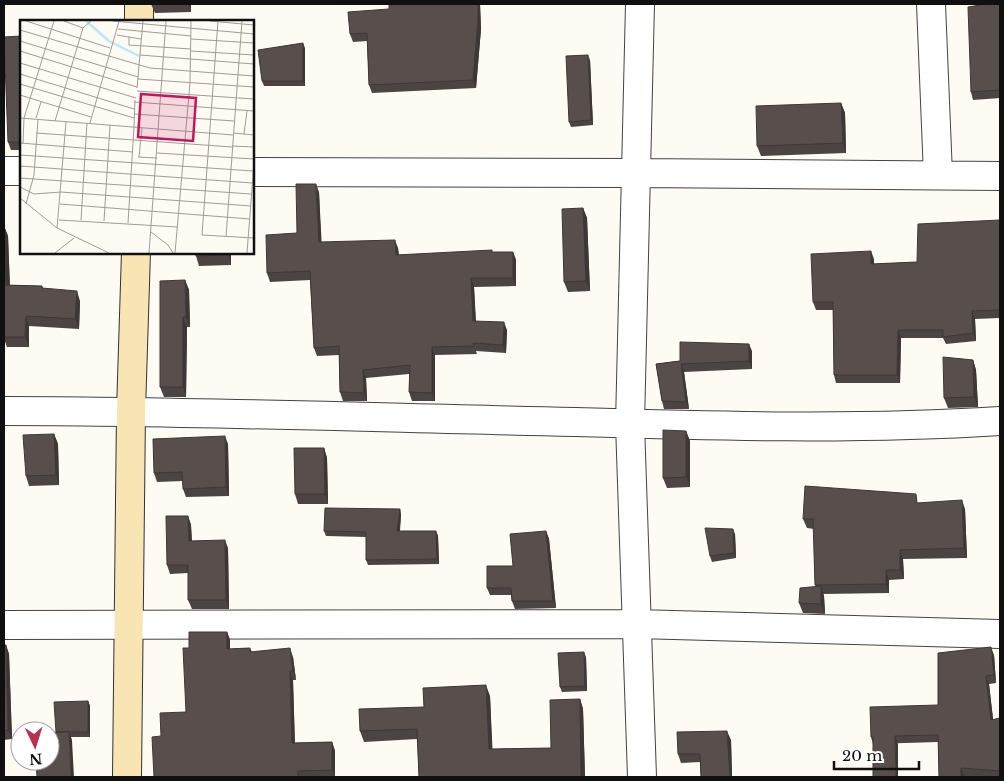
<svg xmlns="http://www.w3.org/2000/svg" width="1004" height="781" viewBox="0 0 1004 781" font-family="'Libre Baskerville',serif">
	<rect width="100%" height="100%" fill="#fefaf4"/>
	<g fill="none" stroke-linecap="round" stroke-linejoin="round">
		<g stroke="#434343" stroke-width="30">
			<path id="street" d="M 640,4 L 630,424 L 642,777
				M 931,4 L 938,175
				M 4,171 L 21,171
				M 252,172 L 637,173 L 1000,176
				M 4,411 C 194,411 384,418 575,422 C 716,426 859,430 1000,421
				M 4,625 L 637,624 L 1000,634"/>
		</g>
		<g stroke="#323232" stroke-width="30">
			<path id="secondary" d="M 139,21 L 139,4
				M 127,777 L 131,411 L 136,252"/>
		</g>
		<use href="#street" stroke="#fff" stroke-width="28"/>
		<use href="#secondary" stroke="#f9e5b4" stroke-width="28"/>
	</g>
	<path fill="#4c4442" d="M 151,4 L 191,4 L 191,12 L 155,13 Z
		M 389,4 L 480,4 L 481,29 L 476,88 L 372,93 L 369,85 L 367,41 L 353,42 L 350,34 L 389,9 Z
		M 1000,4 L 1000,98 L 973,100 L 971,92 Z
		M 21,36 L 21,150 L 11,150 L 8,142 Z
		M 305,48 L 305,86 L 264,86 L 262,81 Z
		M 590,60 L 593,125 L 571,127 L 569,122 Z
		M 841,103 L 845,113 L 846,153 L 761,156 L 757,146 Z
		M 319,192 L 321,242 L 398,248 L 399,255 L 493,252 L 513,252 L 516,260 L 516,286 L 474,287 L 476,321 L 507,330 L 506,353 L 476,351 L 477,354 L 435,355 L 435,401 L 412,401 L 409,392 L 409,374 L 366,378 L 367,401 L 343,401 L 340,392 L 339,355 L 317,356 L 314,348 L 310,280 L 270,282 L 267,273 L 297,233 Z
		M 583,208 L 587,218 L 590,291 L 568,292 L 564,282 Z
		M 1000,220 L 1000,318 L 975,319 L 976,341 L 946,344 L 943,338 L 901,338 L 900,383 L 836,383 L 834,375 L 833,310 L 816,310 L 813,302 L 874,259 L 874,264 L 917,262 Z
		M 4,226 L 8,236 L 10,285 L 42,286 L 43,288 L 80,301 L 79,329 L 29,326 L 29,347 L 7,347 L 4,339 Z
		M 196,252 L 231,252 L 231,265 L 199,266 L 196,256 Z
		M 185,280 L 189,290 L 190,327 L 187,327 L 186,397 L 164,397 L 160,387 Z
		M 752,351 L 752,369 L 684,372 L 689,409 L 664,409 L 662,401 L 656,364 Z
		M 973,360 L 976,370 L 978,407 L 948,408 L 944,398 Z
		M 686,431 L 690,441 L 690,487 L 667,488 L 663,478 Z
		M 54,434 L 58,444 L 59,485 L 29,486 L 26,476 Z
		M 228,444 L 229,496 L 186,497 L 183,489 L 183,481 L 157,482 L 154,473 Z
		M 324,448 L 327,458 L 328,504 L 298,504 L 295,494 Z
		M 920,503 L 965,509 L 967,558 L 903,559 L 904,579 L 889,580 L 889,593 L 823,594 L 824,596 L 825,614 L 803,613 L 799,603 L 816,587 L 815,585 L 814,529 L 807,528 L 803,519 Z
		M 400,509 L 401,515 L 400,531 L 436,531 L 438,536 L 439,564 L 368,565 L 366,560 L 366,537 L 326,536 L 324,531 Z
		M 188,516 L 191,525 L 192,541 L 228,548 L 229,609 L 192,609 L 188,600 L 188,573 L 170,574 L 167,565 Z
		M 546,531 L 549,539 L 556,608 L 515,609 L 512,601 L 511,595 L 490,595 L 487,588 L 513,566 Z
		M 735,534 L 736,558 L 712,562 L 710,556 Z
		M 227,632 L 230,640 L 230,649 L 250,648 L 252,652 L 293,657 L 296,680 L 293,680 L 295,743 L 332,742 L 335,751 L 335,777 L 154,777 L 161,736 L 186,712 L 189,648 Z
		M 4,645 L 6,645 L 9,654 L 12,739 L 4,740 Z
		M 994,655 L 996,683 L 989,684 L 993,720 L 1000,718 L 1000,777 L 985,777 L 964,776 L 964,777 L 939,777 L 938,742 L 873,744 L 871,737 L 938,705 Z
		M 586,657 L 587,691 L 562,692 L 560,687 Z
		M 490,696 L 492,749 L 551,748 L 580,699 L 583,709 L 585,777 L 419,777 L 417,739 L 364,742 L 360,731 L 424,707 Z
		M 88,701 L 90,706 L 90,737 L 71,737 L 72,741 L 56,732 Z
		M 731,740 L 732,777 L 701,777 L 700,762 L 681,763 L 678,754 Z"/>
	<path fill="#3e3736" d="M 188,4 L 191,4 L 191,12 Z
		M 478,4 L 480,4 L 481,29 L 476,88 L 473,80 Z
		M 303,43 L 305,48 L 305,86 L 303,81 Z
		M 588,55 L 590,60 L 593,125 L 591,120 Z
		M 841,103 L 845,113 L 846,153 L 843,143 Z
		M 316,184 L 319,192 L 322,250 L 319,242 Z
		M 583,208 L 587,218 L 590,291 L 586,281 Z
		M 4,226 L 8,236 L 10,295 L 6,285 Z
		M 395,240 L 398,248 L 399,264 L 396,255 Z
		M 871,251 L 874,259 L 874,272 L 871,264 Z
		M 228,252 L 231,252 L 231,265 L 228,255 Z
		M 513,252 L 516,260 L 516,286 L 513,278 Z
		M 471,278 L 474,287 L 476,329 L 473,321 Z
		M 185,280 L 189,290 L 190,327 L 186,317 Z
		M 77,291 L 80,301 L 79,329 L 75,319 Z
		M 972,311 L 975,319 L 976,341 L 973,333 Z
		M 26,316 L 29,326 L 29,347 L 25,337 Z
		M 183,317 L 187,327 L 186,397 L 183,387 Z
		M 504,322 L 507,330 L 506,353 L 503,345 Z
		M 898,330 L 901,338 L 900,383 L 897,375 Z
		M 749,344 L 752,351 L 752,369 L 749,361 Z
		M 432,347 L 435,355 L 435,401 L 432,393 Z
		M 973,360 L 976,370 L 978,407 L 974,397 Z
		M 681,364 L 684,372 L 689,409 L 686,402 Z
		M 363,370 L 366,378 L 367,401 L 364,393 Z
		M 686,431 L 690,441 L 690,487 L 686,477 Z
		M 54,434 L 58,444 L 59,485 L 56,475 Z
		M 225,436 L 228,444 L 229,496 L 226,487 Z
		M 324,448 L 327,458 L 328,504 L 325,494 Z
		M 962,500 L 965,509 L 967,558 L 964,548 Z
		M 400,509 L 401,515 L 399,537 L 397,531 Z
		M 188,516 L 191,525 L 192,549 L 189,541 Z
		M 733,529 L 735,534 L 736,558 L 734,553 Z
		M 436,531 L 438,536 L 439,564 L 437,559 Z
		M 546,531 L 549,539 L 556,608 L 553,601 Z
		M 225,540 L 228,548 L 229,609 L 226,600 Z
		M 900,550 L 903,559 L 904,579 L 900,570 Z
		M 886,570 L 889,580 L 889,593 L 886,584 Z
		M 821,586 L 824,596 L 825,614 L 821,604 Z
		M 227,632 L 230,640 L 230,657 L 227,649 Z
		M 6,645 L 9,654 L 12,739 L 8,730 Z
		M 991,647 L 994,655 L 996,683 L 994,675 Z
		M 290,648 L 293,657 L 296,680 L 293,671 Z
		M 584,652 L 586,657 L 587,691 L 585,686 Z
		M 290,671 L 293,680 L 295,752 L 292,743 Z
		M 986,676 L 989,684 L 994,727 L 991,720 Z
		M 486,685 L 490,696 L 493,760 L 489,749 Z
		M 580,699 L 583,709 L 585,777 L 581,777 Z
		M 88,701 L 90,706 L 90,737 L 88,732 Z
		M 69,731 L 72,741 L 74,777 L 71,777 Z
		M 727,731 L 731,740 L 732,777 L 730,777 Z
		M 895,736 L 898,744 L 898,777 L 896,777 Z
		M 332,742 L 335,751 L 335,777 L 332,770 Z
		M 961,768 L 964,776 L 964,777 L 961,777 Z"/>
	<path fill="#584f4d" stroke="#3e3736" d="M 389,4 L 478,4 L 478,20 L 473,80 L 369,85 L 367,33 L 350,34 L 348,12 L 389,9 Z
		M 986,4 L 1000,4 L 1000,90 L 971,92 L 968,7 Z
		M 21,36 L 21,142 L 8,142 L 4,37 Z
		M 303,43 L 303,81 L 262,81 L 258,50 Z
		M 588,55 L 591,120 L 569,122 L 566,56 Z
		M 841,103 L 843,143 L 757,146 L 756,106 Z
		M 296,184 L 316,184 L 319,242 L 395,240 L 396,255 L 492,250 L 492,252 L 513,252 L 513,278 L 471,278 L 473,321 L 504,322 L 503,345 L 473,343 L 474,346 L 432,347 L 432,393 L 409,392 L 410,365 L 363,370 L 364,393 L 340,392 L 339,346 L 314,348 L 310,271 L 267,273 L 266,235 L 297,233 Z
		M 583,208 L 586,281 L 564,282 L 562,209 Z
		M 1000,220 L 1000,310 L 972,311 L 973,333 L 943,337 L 943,330 L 898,330 L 897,375 L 834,375 L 833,302 L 813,302 L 811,254 L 871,251 L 871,264 L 917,262 L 918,224 Z
		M 4,226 L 6,285 L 4,285 Z
		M 196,252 L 228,252 L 228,255 L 196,256 Z
		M 185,280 L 186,317 L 183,317 L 183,387 L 160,387 L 160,281 Z
		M 4,285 L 42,286 L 42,288 L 77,291 L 75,319 L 26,316 L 25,337 L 4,337 Z
		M 680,342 L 749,344 L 749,361 L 681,364 L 686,402 L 662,401 L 656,364 L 680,361 Z
		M 943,357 L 973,360 L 974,397 L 944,398 Z
		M 663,430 L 686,431 L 686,477 L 663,478 Z
		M 54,434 L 56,475 L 26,476 L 23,435 Z
		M 225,436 L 226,487 L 183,489 L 182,472 L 154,473 L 153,439 Z
		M 294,448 L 324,448 L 325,494 L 295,494 Z
		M 805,486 L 916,494 L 917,503 L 962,500 L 964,548 L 900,550 L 900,570 L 886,570 L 886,584 L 815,585 L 813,519 L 803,519 Z
		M 325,508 L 400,509 L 397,531 L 436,531 L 437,559 L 366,560 L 366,532 L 324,531 Z
		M 166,516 L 188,516 L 189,541 L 225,540 L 226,600 L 188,600 L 188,565 L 167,565 Z
		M 705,528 L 733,529 L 734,553 L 710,556 Z
		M 546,531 L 553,601 L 512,601 L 511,588 L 487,588 L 487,566 L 513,566 L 510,534 Z
		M 821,586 L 821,604 L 799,603 L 800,588 Z
		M 189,632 L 227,632 L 227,649 L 250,648 L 250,652 L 290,648 L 293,671 L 290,671 L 292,743 L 332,742 L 332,770 L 298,771 L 298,777 L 154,777 L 152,737 L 161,736 L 160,713 L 186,712 L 183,648 L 189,648 Z
		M 4,645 L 6,645 L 8,730 L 4,730 Z
		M 991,647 L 994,675 L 986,676 L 991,720 L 1000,718 L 1000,771 L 961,768 L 961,777 L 939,777 L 938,735 L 895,736 L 896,777 L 873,777 L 873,737 L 871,737 L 870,707 L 938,705 L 938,653 Z
		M 584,652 L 585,686 L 560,687 L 558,653 Z
		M 486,685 L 489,749 L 551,748 L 550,700 L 580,699 L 581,777 L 419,777 L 417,729 L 360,731 L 359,709 L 424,707 L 423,688 Z
		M 88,701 L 88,732 L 56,732 L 54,702 Z
		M 69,731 L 71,777 L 37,777 L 36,761 L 50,761 L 50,733 Z
		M 727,731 L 730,777 L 701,777 L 700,754 L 678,754 L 677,732 Z"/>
	<g transform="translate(20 20)">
		<rect width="234" height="234" fill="#fefaf4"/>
		<path fill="none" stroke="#bce8f2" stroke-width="2.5" d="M 66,1 L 89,21 L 119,36"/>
		<path fill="none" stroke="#9f9c99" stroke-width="1" d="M 6,1 L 90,28M 44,1 L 63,8M 93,1 L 234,14M 190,1 L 234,5M 198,1 L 182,215 L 234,218M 98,9 L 171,16M 0,10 L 130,48 L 234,56M 97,15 L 121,19M 109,17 L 109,25 L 171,29M 171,19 L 234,23M 0,21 L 118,57M 0,31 L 117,67M 171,31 L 234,35M 120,35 L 234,44M 0,43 L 116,78M 0,54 L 114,89M 118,59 L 234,67M 0,64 L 114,98M 117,68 L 123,1M 117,71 L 234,79M 0,75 L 71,97M 115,82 L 234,91M 114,94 L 214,101M 0,98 L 213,115M 16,98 L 21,82M 35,101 L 63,8 L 71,1M 70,103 L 99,1M 114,107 L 115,80M 16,113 L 212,127M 213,113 L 234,115M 224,114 L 227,91M 0,123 L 113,132M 3,123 L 4,98 L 34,1M 212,126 L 234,127M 137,133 L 234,139M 0,135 L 233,151M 118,137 L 137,138M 119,137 L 122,108M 0,146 L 232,163M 0,158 L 231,174M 0,167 L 14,174 L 41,172 L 231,186M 0,178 L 37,208 L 89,233M 6,184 L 14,155 L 18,99M 40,184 L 230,199M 39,200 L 158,207M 61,200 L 67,103M 84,201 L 90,105M 108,203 L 114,107M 37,208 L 46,102M 131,212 L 148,225 L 153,233M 206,217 L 222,1M 35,233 L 54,218M 129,233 L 146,1M 155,233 L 170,63 L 171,1M 227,233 L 234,143"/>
		<path fill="#c2185b" fill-opacity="0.15" stroke="#c2185b" stroke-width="2.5" d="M 121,74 L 176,78 L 173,121 L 118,117 Z"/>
		<rect width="234" height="234" fill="none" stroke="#101010" stroke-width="2.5"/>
	</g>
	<rect width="1004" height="781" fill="none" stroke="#101010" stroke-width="10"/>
	<g transform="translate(35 746) rotate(176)"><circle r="24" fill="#ffffff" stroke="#9f9f9f"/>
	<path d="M0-4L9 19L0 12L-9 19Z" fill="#b73151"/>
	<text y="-8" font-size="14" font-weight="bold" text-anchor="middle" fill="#101010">N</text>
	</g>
	<path d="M834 761v8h85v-8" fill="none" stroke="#101010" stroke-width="2.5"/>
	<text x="842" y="761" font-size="15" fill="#101010" stroke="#ffffff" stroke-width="4" paint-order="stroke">20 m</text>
</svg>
